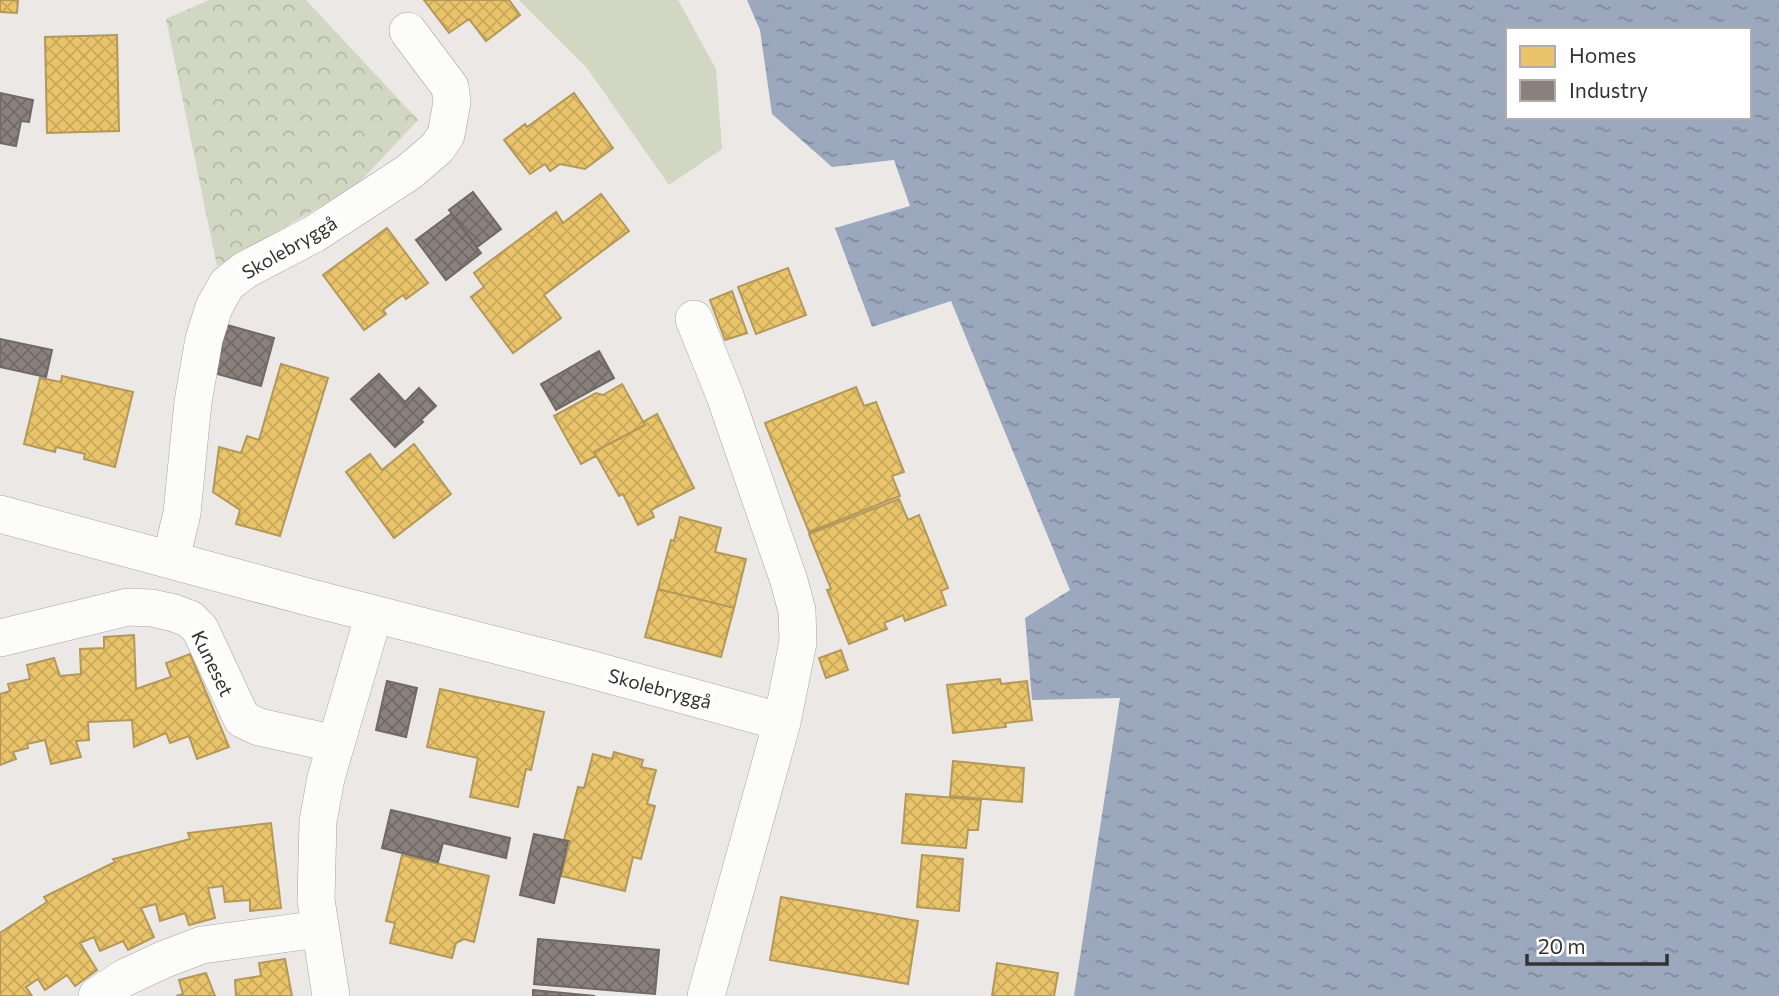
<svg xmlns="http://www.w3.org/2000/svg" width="1779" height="996" viewBox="0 0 1779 996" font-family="Commissioner,sans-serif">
	<defs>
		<pattern id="forest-crowns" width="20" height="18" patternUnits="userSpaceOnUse" patternTransform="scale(1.75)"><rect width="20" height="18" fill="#d1d7c2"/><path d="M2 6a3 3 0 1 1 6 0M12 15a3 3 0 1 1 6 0" fill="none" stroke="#b4b9a7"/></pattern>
		<pattern id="water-ripples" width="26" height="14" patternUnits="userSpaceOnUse" patternTransform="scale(1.75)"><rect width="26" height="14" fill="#9ba8bd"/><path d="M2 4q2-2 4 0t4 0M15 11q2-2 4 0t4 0" fill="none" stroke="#7f899a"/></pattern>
		<pattern id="homes-cross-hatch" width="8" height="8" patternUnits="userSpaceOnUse" patternTransform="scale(1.75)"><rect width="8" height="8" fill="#e9c46a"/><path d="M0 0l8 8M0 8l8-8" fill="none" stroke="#c8a95c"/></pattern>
		<pattern id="industry-cross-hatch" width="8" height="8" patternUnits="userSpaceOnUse" patternTransform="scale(1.75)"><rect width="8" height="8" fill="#8a817c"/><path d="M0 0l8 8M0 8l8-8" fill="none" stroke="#726a66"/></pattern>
	</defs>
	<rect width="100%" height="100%" fill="#ebe8e5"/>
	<path fill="#d1d7c2" d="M 519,0 L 678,0 L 716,69 L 722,149 L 669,185 L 587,68 Z"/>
	<path fill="url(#forest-crowns)" d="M 209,0 L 306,0 L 418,120 L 356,186 L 217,266 L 166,19 Z"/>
	<path fill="url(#water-ripples)" fill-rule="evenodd" d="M 747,0 L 1779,0 L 1779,996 L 1074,996 L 1120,698 L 1032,700 L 1025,618 L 1070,590 L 951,301 L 872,327 L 835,228 L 910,206 L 894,160 L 832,167 L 772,114 L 760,30 ZM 1508,30 L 1749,30 L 1749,117 L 1508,117 Z"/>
	<path fill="url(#homes-cross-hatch)" stroke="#b39859" stroke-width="2" d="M 0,0 L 18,0 L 17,13 L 0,12 Z
		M 424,0 L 509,0 L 520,15 L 486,41 L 469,19 L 449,33 Z
		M 117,35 L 119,131 L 47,133 L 45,37 Z
		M 574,93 L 613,148 L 585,169 L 560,164 L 550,171 L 545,164 L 530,174 L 504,140 L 525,124 L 527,127 Z
		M 601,194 L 629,231 L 544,295 L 561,318 L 513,353 L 471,297 L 484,287 L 474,273 L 556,212 L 563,223 Z
		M 387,228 L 428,283 L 406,299 L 403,295 L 383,310 L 386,314 L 364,330 L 323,275 Z
		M 788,268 L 806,315 L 756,334 L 738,287 Z
		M 732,291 L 747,333 L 725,340 L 710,300 Z
		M 281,364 L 328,378 L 280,536 L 236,524 L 240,510 L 213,492 L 219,447 L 241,453 L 247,436 L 259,440 Z
		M 62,376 L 133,392 L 115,467 L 84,459 L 85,454 L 56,447 L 55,452 L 24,444 L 40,378 L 61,382 Z
		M 622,384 L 645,425 L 594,452 L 596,456 L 581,464 L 554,416 L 596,393 L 603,395 Z
		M 856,387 L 864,406 L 876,402 L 904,472 L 892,476 L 900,496 L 809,532 L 765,423 Z
		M 657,414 L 694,488 L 651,510 L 654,517 L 638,525 L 623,494 L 619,496 L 594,452 L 645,425 L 643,422 Z
		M 414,444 L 451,494 L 394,538 L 346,472 L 370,454 L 382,470 Z
		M 899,499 L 908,520 L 919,515 L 948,588 L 941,591 L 946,605 L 905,621 L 903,615 L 884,623 L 887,629 L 849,644 L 827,590 L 831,589 L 809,534 Z
		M 680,517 L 721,528 L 715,552 L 746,559 L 734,608 L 658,589 L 671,540 L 674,541 Z
		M 658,589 L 734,608 L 721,657 L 645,637 Z
		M 134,635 L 136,689 L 171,677 L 166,663 L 190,654 L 229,747 L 197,759 L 189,736 L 170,743 L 166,733 L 134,747 L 132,720 L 88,722 L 89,740 L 76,741 L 81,757 L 51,764 L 45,740 L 27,744 L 28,748 L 13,752 L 16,759 L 0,765 L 0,694 L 10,691 L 8,684 L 30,679 L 27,665 L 54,658 L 60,676 L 81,674 L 80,649 L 104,648 L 104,637 Z
		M 841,650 L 848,670 L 826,678 L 819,658 Z
		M 1000,679 L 1001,684 L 1027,681 L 1032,720 L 1005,723 L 1006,727 L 953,733 L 947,685 Z
		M 440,689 L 544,712 L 531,770 L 526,769 L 518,807 L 470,797 L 478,758 L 427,747 Z
		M 614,752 L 643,760 L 641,767 L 656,770 L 647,804 L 655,806 L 641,859 L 633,857 L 625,891 L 561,876 L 570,841 L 564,840 L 578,787 L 584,788 L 593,754 L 612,759 Z
		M 953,761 L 1024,768 L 1022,802 L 950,796 Z
		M 906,794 L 981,800 L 978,830 L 968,830 L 966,848 L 902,843 Z
		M 271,823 L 281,908 L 250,911 L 250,900 L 225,902 L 223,886 L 208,888 L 215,918 L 189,925 L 185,913 L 160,921 L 156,904 L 141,908 L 154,937 L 128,950 L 123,941 L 100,951 L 94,937 L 80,943 L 97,970 L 75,986 L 67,975 L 45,990 L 38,979 L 26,987 L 32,996 L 0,996 L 0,933 L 47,902 L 44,897 L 115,862 L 113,859 L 190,839 L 188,833 Z
		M 402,855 L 489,876 L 474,942 L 464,939 L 456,943 L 452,958 L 390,943 L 395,923 L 386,921 Z
		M 922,855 L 963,859 L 959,911 L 917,907 Z
		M 781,897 L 918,921 L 908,984 L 770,960 Z
		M 285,959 L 292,996 L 236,996 L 235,980 L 261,976 L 259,963 Z
		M 997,963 L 1058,973 L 1054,996 L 992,996 Z
		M 206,973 L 215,996 L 176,996 L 183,994 L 179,980 Z"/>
	<path fill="url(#industry-cross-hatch)" stroke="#706965" stroke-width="2" d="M 0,93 L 33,100 L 29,122 L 21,121 L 16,146 L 0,143 Z
		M 473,192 L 501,229 L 477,247 L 449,210 Z
		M 451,214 L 481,253 L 446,280 L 416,240 Z
		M 227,325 L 274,338 L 261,386 L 214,373 Z
		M 0,339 L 52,350 L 46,377 L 0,367 Z
		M 599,351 L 614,378 L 556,410 L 541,384 Z
		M 379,374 L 405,402 L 419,388 L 436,406 L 421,420 L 423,422 L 395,447 L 351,399 Z
		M 387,681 L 417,688 L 406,737 L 376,730 Z
		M 391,810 L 510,838 L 506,858 L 443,843 L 438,862 L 382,848 Z
		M 534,834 L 568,841 L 554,903 L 520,895 Z
		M 538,939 L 659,950 L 655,994 L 534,984 Z
		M 533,990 L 595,996 L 533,996 Z"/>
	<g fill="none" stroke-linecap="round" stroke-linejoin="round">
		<g stroke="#a7a5a2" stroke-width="38">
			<path id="street" d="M 694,319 L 725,396 L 789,581 L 797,611 L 798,642 L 782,722 L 706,996
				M 0,514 L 308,597 L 589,669 L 782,722
				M 171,559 L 182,513 L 193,402 L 204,339 L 214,307 L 227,284 L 245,270 L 314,234 L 409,172 L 437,148 L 446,135 L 452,102 L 450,87 L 408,31
				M 0,638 L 128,607 L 152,608 L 174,613 L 190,619 L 200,629 L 242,719 L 259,727 L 336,744
				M 97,996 L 124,978 L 165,959 L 202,945 L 319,929
				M 331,996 L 316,900 L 318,821 L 326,778 L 374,614"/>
		</g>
		<use href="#street" stroke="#fcfcfb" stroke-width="37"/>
	</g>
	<g text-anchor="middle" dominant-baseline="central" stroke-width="7" stroke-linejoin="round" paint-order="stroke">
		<g font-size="19" fill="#343230" stroke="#fff">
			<text transform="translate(289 247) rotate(-30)">Skolebryggå</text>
			<text transform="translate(213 663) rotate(64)">Kuneset</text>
			<text transform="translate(660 688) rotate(15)">Skolebryggå</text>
		</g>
	</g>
	<rect x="1506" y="28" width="245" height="91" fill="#ffffff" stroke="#aeadac" stroke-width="2"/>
	<rect x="1520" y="46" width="35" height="21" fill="#e9c46a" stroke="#aeadac" stroke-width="2"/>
	<text x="1569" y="63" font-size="21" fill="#343230">Homes</text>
	<rect x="1520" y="80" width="35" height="21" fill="#8a817c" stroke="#aeadac" stroke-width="2"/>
	<text x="1569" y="98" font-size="21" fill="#343230">Industry</text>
	<path d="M1527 954v10h140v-10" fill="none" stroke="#343230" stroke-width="3.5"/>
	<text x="1538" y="954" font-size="21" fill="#343230" stroke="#ffffff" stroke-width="5" paint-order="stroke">20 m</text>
</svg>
